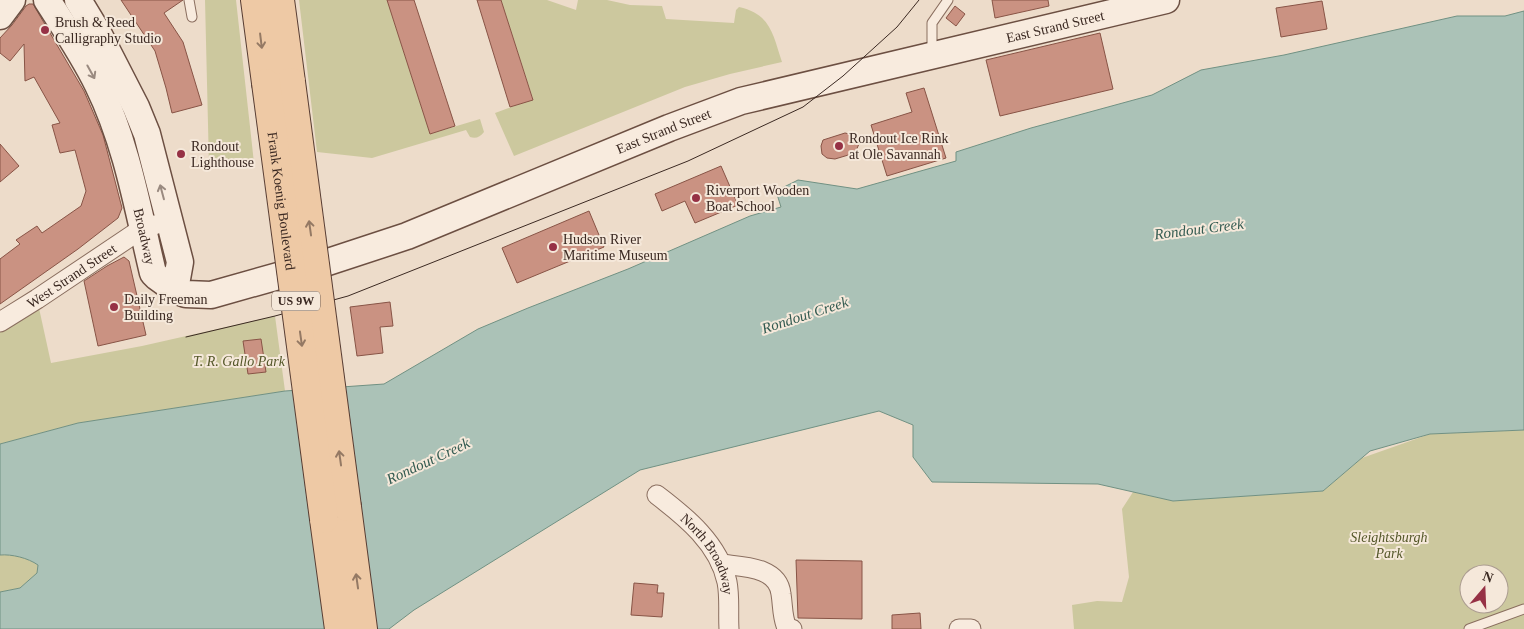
<svg xmlns="http://www.w3.org/2000/svg" width="1524" height="629" viewBox="0 0 1524 629" font-family="Georgia,serif">
	<rect width="100%" height="100%" fill="#eddcca"/>
	<path fill="#ccc89e" fill-rule="evenodd" d="M 205,0 L 236,0 L 254,163 L 209,166 Z
		M 299,0 L 387,0 L 430,134 L 480,119 L 484,132 C 480,137 476,139 470,137 L 466,130 L 372,158 L 317,152 Z
		M 501,0 L 547,0 L 576,10 L 578,0 L 607,0 L 630,5 L 662,6 L 666,19 L 734,23 L 736,10 L 739,7 C 771,14 773,35 782,62 L 730,74 L 685,87 L 514,156 L 495,113 L 533,99 Z
		M 37,299 L 51,363 L 142,346 L 275,316 L 285,391 L 78,423 L 0,444 L 0,327 Z
		M 1524,430 L 1524,629 L 1074,629 L 1072,605 L 1097,601 L 1122,602 L 1129,577 L 1122,509 L 1133,492 L 1173,501 L 1323,491 L 1362,458 L 1430,434 ZM 1469,574 L 1499,574 L 1499,604 L 1469,604 Z
		M 0,555 C 12,554 28,558 38,565 L 37,573 L 20,588 L 0,592 Z"/>
	<path fill="#abc2b7" stroke="#719183" d="M 1524,11 L 1524,430 L 1430,434 L 1370,451 L 1323,491 L 1173,501 L 1098,484 L 932,482 L 913,457 L 913,425 L 879,411 L 640,470 L 414,610 L 389,629 L 0,629 L 0,592 L 20,588 L 37,573 L 38,565 C 28,558 12,554 0,555 L 0,444 L 78,423 L 285,391 L 384,384 L 478,329 L 528,308 L 628,269 L 750,216 L 781,207 L 776,191 L 798,180 L 857,189 L 956,161 L 956,152 L 1031,128 L 1152,95 L 1201,70 L 1284,55 L 1457,16 L 1505,16 Z"/>
	<path fill="#ca9282" stroke="#885446" d="M 121,0 L 183,0 L 164,13 L 183,42 L 202,105 L 172,113 L 166,88 L 155,51 Z
		M 387,0 L 414,0 L 455,126 L 430,134 Z
		M 477,0 L 501,0 L 533,100 L 510,107 Z
		M 992,0 L 1048,0 L 1049,6 L 995,18 Z
		M 1322,1 L 1327,29 L 1281,37 L 1276,8 Z
		M 29,4 L 33,4 L 84,91 L 103,135 L 122,208 L 118,218 L 78,249 L 0,304 L 0,259 L 20,244 L 16,240 L 37,226 L 42,233 L 81,206 L 86,191 L 75,150 L 60,153 L 52,125 L 60,123 L 34,77 L 25,81 L 24,44 L 10,61 L 0,53 L 0,38 L 12,25 L 26,6 Z
		M 955,6 L 965,14 L 956,26 L 946,18 Z
		M 1100,33 L 1113,89 L 1000,116 L 986,60 Z
		M 924,88 L 946,158 L 887,176 L 871,125 L 912,112 L 906,93 Z
		M 845,133 L 862,137 L 855,153 L 835,159 L 827,158 L 822,154 L 821,146 L 823,140 Z
		M 0,144 L 19,166 L 0,182 Z
		M 721,166 L 738,205 L 695,223 L 685,201 L 662,211 L 655,194 Z
		M 589,211 L 604,247 L 517,283 L 502,248 Z
		M 124,257 L 129,261 L 146,335 L 98,346 L 84,281 L 107,266 Z
		M 390,302 L 393,326 L 380,327 L 383,353 L 357,356 L 350,307 Z
		M 261,339 L 266,372 L 248,374 L 243,341 Z
		M 796,560 L 862,561 L 862,619 L 798,618 Z
		M 634,583 L 658,585 L 657,593 L 664,593 L 662,617 L 631,615 Z
		M 920,613 L 921,629 L 892,629 L 892,615 Z"/>
	<g fill="none" stroke-linecap="round" stroke-linejoin="round">
		<g stroke="#8a6e5f" stroke-width="11">
			<path id="lane" d="M 189,0 L 192,17
				M 932,52 L 932,23 L 948,0
				M 1469,629 L 1524,609"/>
		</g>
		<g stroke="#8a6e5f" stroke-width="21">
			<g id="street">
				<path id="s1" d="M 0,322 L 37,299 L 143,228 L 154,225"/>
				<path id="s2" d="M 657,495 C 686,517 719,544 727,582 C 730,597 728,614 729,629"/>
				<path d="M 721,564 C 742,567 778,566 781,594 C 783,606 782,617 787,628 L 792,629"/>
				<path d="M 959,629 L 971,629"/>
			</g>
		</g>
		<g stroke="#6c4f42" stroke-width="29">
			<g id="secondary">
				<path id="s3" d="M 47,0 C 65,28 84,56 98,85 C 127,144 138,210 153,273 L 157,277 L 175,290 L 186,294 L 211,295 L 328,262 L 407,236 L 669,128 L 741,101 L 1166,0"/>
				<path d="M 78,0 L 98,33 L 136,107 L 147,134 L 180,262 L 175,290"/>
				<path d="M 0,16 L 12,0"/>
			</g>
		</g>
		<g stroke="#583d33" stroke-width="30">
			<path id="primary" d="M 255,0 L 266,83
				M 280,0 L 291,82
				M 347,507 L 363,629
				M 324,519 L 339,629"/>
		</g>
		<use href="#lane" stroke="#f8ebde" stroke-width="9"/>
		<use href="#street" stroke="#f8ebde" stroke-width="19"/>
		<use href="#secondary" stroke="#f8ebde" stroke-width="26"/>
		<use href="#primary" stroke="#eec9a5" stroke-width="28"/>
		<path stroke="#3b2922" stroke-width="1" d="M 186,337 L 275,316 L 348,296 L 688,161 L 803,107 L 843,76 L 897,27 L 919,0"/>
		<g stroke="#583d33" stroke-width="30" stroke-linecap="butt">
			<g id="primary-bridge">
				<path d="M 291,82 L 347,507"/>
				<path id="s4" d="M 266,83 L 324,519"/>
			</g>
		</g>
		<use href="#primary-bridge" stroke="#eec9a5" stroke-width="28"/>
	</g>
	<defs><path id="oneway-shaft" d="M-6 0H5M1.5-3L5.5 0L1.5 3" fill="none" stroke-width="1.6" stroke-linecap="round" stroke-linejoin="round" transform="scale(1.25)"/></defs>
	<g stroke="#947964">
		<use href="#oneway-shaft" transform="translate(261 41) rotate(83)"/>
		<use href="#oneway-shaft" transform="translate(310 228) rotate(-98)"/>
		<use href="#oneway-shaft" transform="translate(301 339) rotate(82)"/>
		<use href="#oneway-shaft" transform="translate(340 458) rotate(-98)"/>
		<use href="#oneway-shaft" transform="translate(357 581) rotate(-98)"/>
	</g>
	<g stroke="#9a8a80">
		<use href="#oneway-shaft" transform="translate(91 72) rotate(61)"/>
		<use href="#oneway-shaft" transform="translate(162 192) rotate(-105)"/>
	</g>
	<g fill="#963145" stroke="#f5e8da" stroke-width="2">
		<circle cx="45" cy="30" r="5"/>
		<circle cx="839" cy="146" r="5"/>
		<circle cx="181" cy="154" r="5"/>
		<circle cx="696" cy="198" r="5"/>
		<circle cx="553" cy="247" r="5"/>
		<circle cx="114" cy="307" r="5"/>
	</g>
	<g text-anchor="middle" dominant-baseline="central" stroke-width="4" stroke-linejoin="round" paint-order="stroke">
		<rect fill="#f5e8da" stroke="#736259" stroke-width="1" x="272" y="291.5" width="48" height="19" rx="4"/>
		<g font-size="12" font-weight="bold" fill="#3b2922">
			<text x="296" y="301">US 9W</text>
		</g>
		<g font-size="14" fill="#3b2922" stroke="#f5e8da" text-anchor="start">
			<text x="55" y="22">Brush &amp; Reed<tspan x="55" dy="16">Calligraphy Studio</tspan></text>
			<text x="849" y="138">Rondout Ice Rink<tspan x="849" dy="16">at Ole Savannah</tspan></text>
			<text x="191" y="146">Rondout<tspan x="191" dy="16">Lighthouse</tspan></text>
			<text x="706" y="190">Riverport Wooden<tspan x="706" dy="16">Boat School</tspan></text>
			<text x="563" y="239">Hudson River<tspan x="563" dy="16">Maritime Museum</tspan></text>
			<text x="124" y="299">Daily Freeman<tspan x="124" dy="16">Building</tspan></text>
		</g>
		<g font-size="14" fill="#3b2922" stroke="#f5e8da">
			<text stroke="none"><textPath href="#s3" startOffset="1248">East Strand Street</textPath></text>
			<text stroke="none"><textPath href="#s3" startOffset="842">East Strand Street</textPath></text>
			<text stroke="none"><textPath href="#s4" startOffset="119">Frank Koenig Boulevard</textPath></text>
			<text stroke="none"><textPath href="#s3" startOffset="258">Broadway</textPath></text>
			<text stroke="none"><textPath href="#s1" startOffset="85">West Strand Street</textPath></text>
			<text stroke="none"><textPath href="#s2" startOffset="80">North Broadway</textPath></text>
		</g>
		<g font-size="14" font-style="italic" fill="#545729" stroke="#f5e8da">
			<text x="239" y="361">T. R. Gallo Park</text>
			<text x="1389" y="537">Sleightsburgh<tspan x="1389" dy="16">Park</tspan></text>
		</g>
		<g font-size="15" font-style="italic" fill="#325a50" stroke="#f5e8da">
			<text transform="translate(1199 229) rotate(-7)">Rondout Creek</text>
			<text transform="translate(805 315) rotate(-18)">Rondout Creek</text>
			<text transform="translate(428 461) rotate(-25)">Rondout Creek</text>
		</g>
	</g>
	<g transform="translate(1484 589) rotate(19)"><circle r="24" fill="#f5e8da" stroke="#ab9c90"/>
	<path d="M0-4L9 19L0 12L-9 19Z" fill="#963145"/>
	<text y="-8" font-size="14" font-weight="bold" text-anchor="middle" fill="#3b2922">N</text>
	</g>
</svg>
